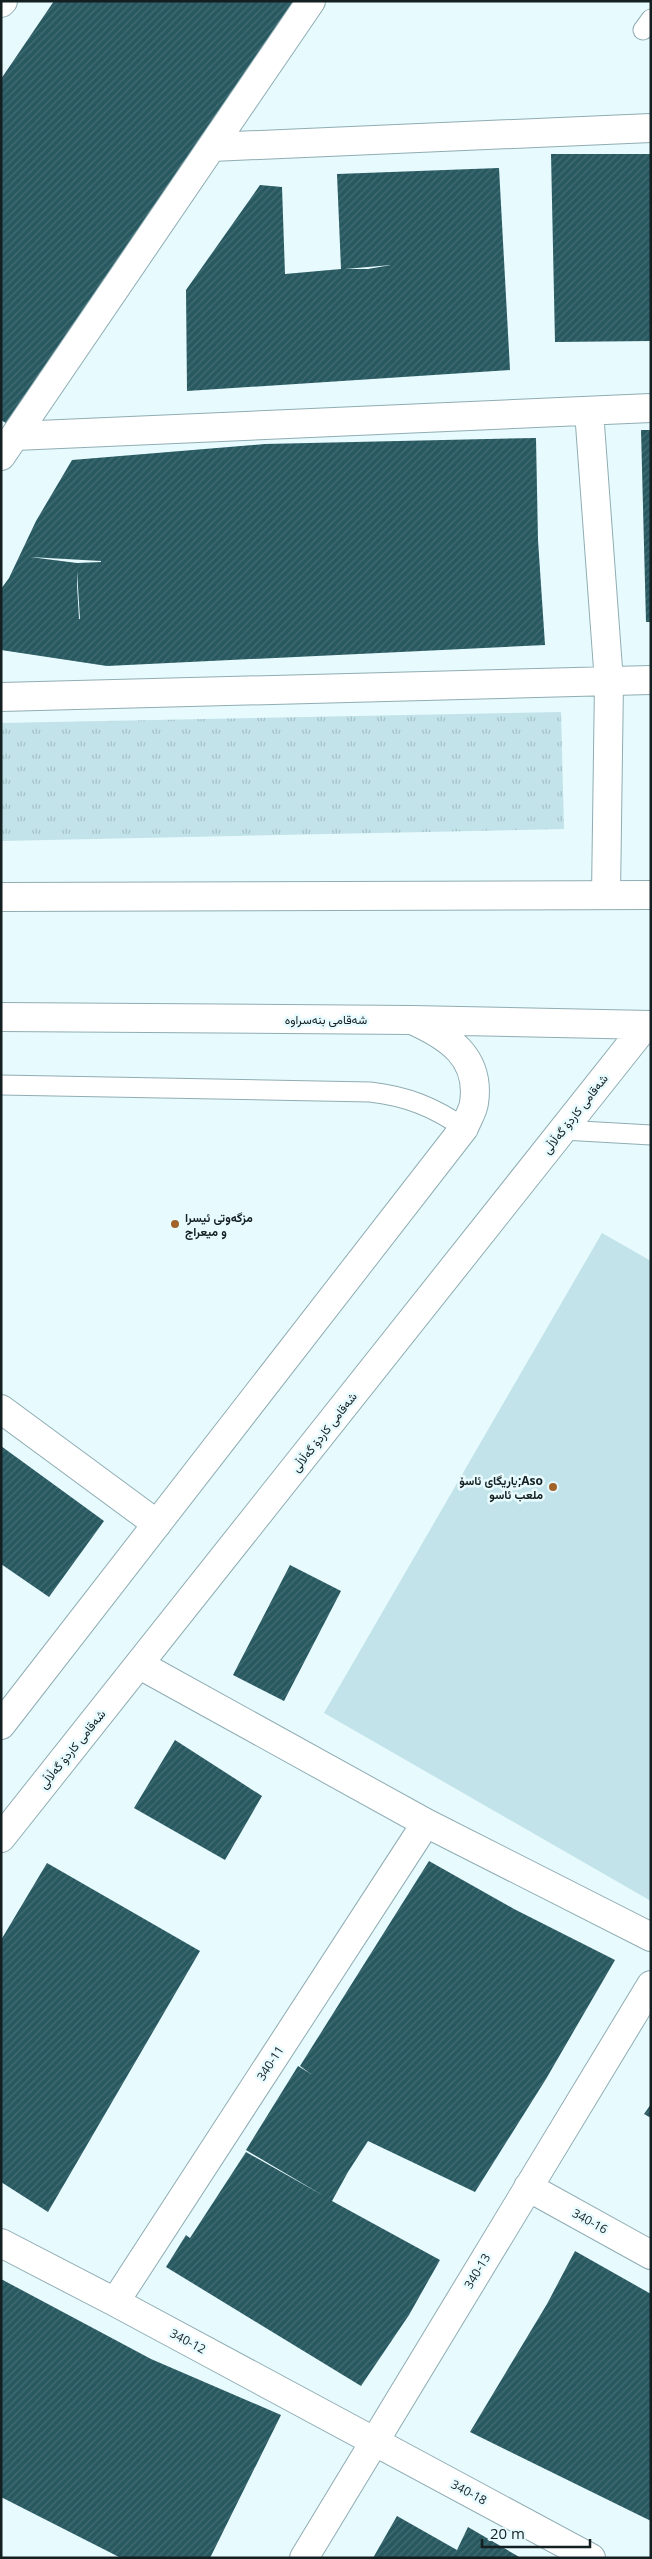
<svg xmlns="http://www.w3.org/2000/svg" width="652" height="2559" viewBox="0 0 652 2559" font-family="'Open Sans',Vazirmatn,sans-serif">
	<defs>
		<pattern id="grass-tufts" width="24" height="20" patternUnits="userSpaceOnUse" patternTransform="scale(1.25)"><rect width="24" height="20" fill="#c1e3e9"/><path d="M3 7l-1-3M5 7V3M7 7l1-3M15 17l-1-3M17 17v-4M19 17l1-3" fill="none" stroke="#a5c2c8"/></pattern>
		<pattern id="building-hatch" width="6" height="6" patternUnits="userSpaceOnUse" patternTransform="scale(1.25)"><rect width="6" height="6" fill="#285961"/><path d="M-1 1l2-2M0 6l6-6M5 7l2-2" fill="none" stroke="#456d73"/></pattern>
	</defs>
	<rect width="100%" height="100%" fill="#e7fafe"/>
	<path fill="url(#grass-tufts)" d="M 561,712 L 564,829 L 1,841 L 1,723 Z"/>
	<path fill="#c1e3e9" d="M 602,1233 L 651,1261 L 651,1901 L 324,1713 Z"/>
	<path fill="url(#building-hatch)" fill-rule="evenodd" d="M 54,1 L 306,1 L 15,429 L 1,420 L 1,79 Z
		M 551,154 L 651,154 L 651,341 L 555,342 Z
		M 499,168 L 510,370 L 187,391 L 186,290 L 260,185 L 282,187 L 285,274 L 341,269 L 337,174 ZM 391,265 L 368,269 L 345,269 Z
		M 641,430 L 651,430 L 651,622 L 646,622 Z
		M 536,438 L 538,540 L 545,645 L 107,666 L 1,650 L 1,589 L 9,578 L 36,521 L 72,460 L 265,444 ZM 30,557 L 101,561 L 101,562 L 77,563 ZM 77,571 L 80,619 L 79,619 L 77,585 Z
		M 1,1446 L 104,1521 L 49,1597 L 1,1564 Z
		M 290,1565 L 341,1591 L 284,1701 L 233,1675 Z
		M 175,1740 L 262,1796 L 225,1860 L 134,1808 Z
		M 429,1861 L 514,1909 L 615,1960 L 546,2079 L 475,2192 L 368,2141 L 348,2172 L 332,2201 L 440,2260 L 409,2315 L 361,2386 L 166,2267 L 186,2235 L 190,2238 L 246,2152 L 324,2196 L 246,2150 L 298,2066 L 311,2074 L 300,2066 Z
		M 47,1863 L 200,1951 L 48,2212 L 1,2182 L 1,1940 Z
		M 651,2104 L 651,2118 L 644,2114 Z
		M 575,2251 L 651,2294 L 651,2521 L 470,2432 L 547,2304 Z
		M 1,2279 L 151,2359 L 281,2415 L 210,2558 L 121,2558 L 1,2497 Z
		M 397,2516 L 457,2550 L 468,2527 L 521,2558 L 373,2558 Z"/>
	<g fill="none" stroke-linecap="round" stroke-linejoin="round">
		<g stroke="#8fadb3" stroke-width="21">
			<path id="lane" d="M 643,30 L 651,19
				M 1,1085 L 370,1092 C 406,1096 434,1107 464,1128
				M 563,1130 L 651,1135"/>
		</g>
		<g stroke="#8fadb3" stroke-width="30">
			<path id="street" d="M 1,3 L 3,1
				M 212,147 L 651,128
				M 589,411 L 609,682 L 606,895
				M 15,436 L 651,408
				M 1,456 L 311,1
				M 1,697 L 651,680
				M 1,1409 L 157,1524
				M 140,1665 L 426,1823 L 651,1937
				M 528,2187 L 651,2255
				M 1,2243 L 115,2302 L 591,2558
				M 115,2302 L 426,1823
				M 304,2558 L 651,1985"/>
		</g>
		<g stroke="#8fadb3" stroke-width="30">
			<path id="secondary" d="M 1,897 L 651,895
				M 1,1017 L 412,1020 L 651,1025
				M 1,1725 L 464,1128 C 467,1120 473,1111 474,1103 C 481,1057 448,1036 412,1020
				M 1,1838 L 646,1025"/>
		</g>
		<use href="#lane" stroke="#fff" stroke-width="19"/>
		<use href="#street" stroke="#fff" stroke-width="28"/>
		<use href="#secondary" stroke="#fff" stroke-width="28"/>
	</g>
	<g fill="#a16329" stroke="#e7fafe" stroke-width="2">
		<circle cx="175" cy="1224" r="5"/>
		<circle cx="553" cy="1487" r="5"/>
	</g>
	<g text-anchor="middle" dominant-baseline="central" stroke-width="5" stroke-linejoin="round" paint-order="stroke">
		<g font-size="12" fill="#131f21" stroke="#e7fafe">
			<text x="326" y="1019">شەقامی بنەسراوە</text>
			<text transform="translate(575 1114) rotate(-52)">شەقامی کاردۆ گەڵاڵی</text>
			<text transform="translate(324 1432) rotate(-52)">شەقامی کاردۆ گەڵاڵی</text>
			<text transform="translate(72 1749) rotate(-51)">شەقامی کاردۆ گەڵاڵی</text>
			<text transform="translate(270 2063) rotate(-57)">340-11</text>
			<text transform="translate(590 2221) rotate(29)">340-16</text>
			<text transform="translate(477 2271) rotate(-59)">340-13</text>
			<text transform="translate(188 2341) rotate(28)">340-12</text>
			<text transform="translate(469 2492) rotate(28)">340-18</text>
		</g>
		<g font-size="12" font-weight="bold" fill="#131f21" stroke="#e7fafe" text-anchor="start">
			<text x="185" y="1217">مزگەوتی ئیسرا<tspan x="185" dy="14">و میعراج</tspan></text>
			<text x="543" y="1480" text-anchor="end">یاریگای ئاسۆ;Aso<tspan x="543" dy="14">ملعب ئاسو</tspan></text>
		</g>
	</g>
	<rect width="652" height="2559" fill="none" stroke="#131f21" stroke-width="5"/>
	<path d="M482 2539v8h108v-8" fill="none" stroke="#131f21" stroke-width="2.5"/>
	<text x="490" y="2539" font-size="15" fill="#131f21" stroke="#e7fafe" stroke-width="4" paint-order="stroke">20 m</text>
</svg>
